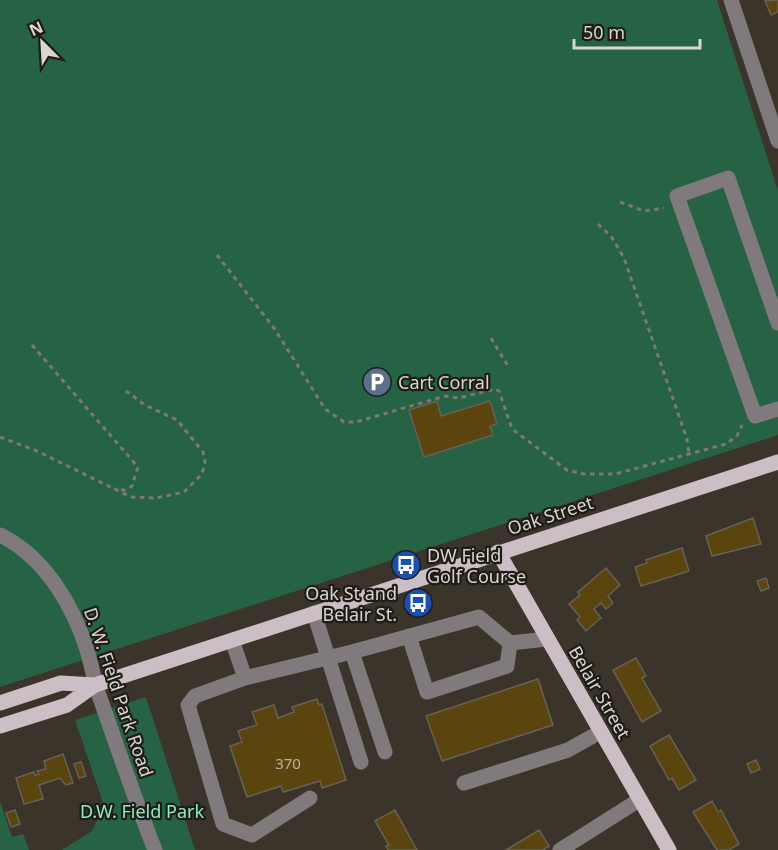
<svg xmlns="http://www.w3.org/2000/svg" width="778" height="850" viewBox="0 0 778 850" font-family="'Noto Sans',sans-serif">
	<rect width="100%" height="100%" fill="#3a342a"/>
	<path fill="#266345" d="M 0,0 L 717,0 L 778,191 L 778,435 L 0,687 Z
		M 146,697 L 195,850 L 62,850 L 92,831 L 104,806 L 75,720 Z
		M 0,801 L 12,837 L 23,834 L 29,850 L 0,850 Z"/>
	<path fill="#5b450f" stroke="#676156" stroke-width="1.5" d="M 778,0 L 778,12 L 771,15 L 765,1 Z
		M 437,401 L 441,416 L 490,401 L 497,424 L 490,426 L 493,435 L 424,457 L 409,410 Z
		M 753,518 L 761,544 L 712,556 L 706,536 Z
		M 682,548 L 689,571 L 641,586 L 635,567 L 647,563 L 646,560 Z
		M 606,568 L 620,585 L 608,596 L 613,603 L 606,609 L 601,603 L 594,609 L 601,618 L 586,631 L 577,620 L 580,617 L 569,604 L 580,595 L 578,592 Z
		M 766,578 L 769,588 L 761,591 L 757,581 Z
		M 636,658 L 646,676 L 642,678 L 661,711 L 642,722 L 613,670 Z
		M 538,679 L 553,725 L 442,761 L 426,716 Z
		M 317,699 L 319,705 L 322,704 L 346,780 L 322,788 L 320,781 L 283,792 L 281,786 L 247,797 L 230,746 L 242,742 L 238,731 L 257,725 L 252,712 L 274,705 L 278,718 L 294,712 L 292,707 Z
		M 669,735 L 696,780 L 679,790 L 672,778 L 669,780 L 650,746 Z
		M 63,754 L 73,783 L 66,785 L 60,778 L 39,785 L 43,799 L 24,804 L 16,778 L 34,772 L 35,775 L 39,774 L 37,771 L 46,769 L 44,761 Z
		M 756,760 L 760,769 L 751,773 L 747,764 Z
		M 81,762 L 86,776 L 79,778 L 74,764 Z
		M 712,801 L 718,812 L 721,810 L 739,844 L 729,850 L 717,850 L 693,812 Z
		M 15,810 L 20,824 L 11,827 L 6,813 Z
		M 395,810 L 417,850 L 388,850 L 386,846 L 389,845 L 375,821 Z
		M 539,830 L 549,846 L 543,850 L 506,850 Z"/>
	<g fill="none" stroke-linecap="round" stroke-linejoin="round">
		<path stroke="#7f7971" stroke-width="3" stroke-dasharray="4.5 4.5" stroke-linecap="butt" d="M 620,202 L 644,211 L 664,208
			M 598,224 L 611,236 L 624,258 L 687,439 L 689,453
			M 217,255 L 274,328 L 325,409 L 344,422 L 356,422 L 445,396 L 459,398 L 495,389 L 499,391 L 512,429 L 567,470 L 584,474 L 615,474 L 726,444 L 737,436 L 742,425
			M 491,338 L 508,366
			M 32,345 L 138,467 L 132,486 L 124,490 L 114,489
			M 0,437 L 37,451 L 131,497 L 156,498 L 184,492 L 202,474 L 205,462 L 203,452 L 177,420 L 145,405 L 126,391"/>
		<path stroke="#807a7d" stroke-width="15" d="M 731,0 L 778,141
			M 778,323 L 728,178 L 677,196 L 755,416 L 778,409
			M 0,535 C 44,556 73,605 87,650 C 92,666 94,682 100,698 C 118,749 135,800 155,850
			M 314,613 L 361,762
			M 409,636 L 427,692 L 507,666 L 510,643
			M 232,640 L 245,678 L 195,696 L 188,705 L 223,824 L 252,835 L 310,798
			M 352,652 L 479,617 L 510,643 L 547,639
			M 245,678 L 352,652 L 385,752
			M 464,783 L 568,750 L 600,732
			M 560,850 L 639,800"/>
		<path stroke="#cbbec4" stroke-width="15" d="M 498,552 L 669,850
			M 0,703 L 61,683 L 95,685
			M 0,726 L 67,705 L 95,685 L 778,462"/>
	</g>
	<defs>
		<g id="parking-disc" transform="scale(1.5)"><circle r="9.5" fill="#5c6f8a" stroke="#1f1c18"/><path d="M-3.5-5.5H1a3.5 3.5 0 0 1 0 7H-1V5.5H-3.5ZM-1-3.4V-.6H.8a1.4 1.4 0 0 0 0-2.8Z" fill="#fff"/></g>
		<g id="bus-disc" transform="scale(1.5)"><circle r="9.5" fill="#1a4fb4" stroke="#1f1c18"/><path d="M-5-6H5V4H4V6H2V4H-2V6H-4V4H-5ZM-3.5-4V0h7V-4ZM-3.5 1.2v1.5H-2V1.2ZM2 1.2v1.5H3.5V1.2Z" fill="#fff"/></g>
	</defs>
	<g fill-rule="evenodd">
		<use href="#parking-disc" x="377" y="382"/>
		<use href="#bus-disc" x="406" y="565"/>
		<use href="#bus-disc" x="418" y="603"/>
	</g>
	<g text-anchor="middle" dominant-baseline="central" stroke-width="4.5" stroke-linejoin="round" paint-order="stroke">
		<g font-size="15" fill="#bab19f">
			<text x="288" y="763">370</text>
		</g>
		<g font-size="18" fill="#d9d5cf" stroke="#1f1c18" text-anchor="start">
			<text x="398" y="382">Cart Corral</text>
			<text x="427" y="555">DW Field<tspan x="427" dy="21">Golf Course</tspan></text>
			<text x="397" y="593" text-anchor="end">Oak St and<tspan x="397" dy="21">Belair St.</tspan></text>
		</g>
		<g font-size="18" fill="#d9d5cf" stroke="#1f1c18">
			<text transform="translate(550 515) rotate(-18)">Oak Street</text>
			<text transform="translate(119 692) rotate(71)">D. W. Field Park Road</text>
			<text transform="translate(600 692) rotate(60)">Belair Street</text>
		</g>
		<g font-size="18" fill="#8af0ba" stroke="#1f1c18">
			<text x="142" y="811">D.W. Field Park</text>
		</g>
	</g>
	<g transform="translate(42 42) rotate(336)" stroke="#1f1c18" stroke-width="4.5" paint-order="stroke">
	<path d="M0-4.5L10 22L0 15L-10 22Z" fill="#d9d5cf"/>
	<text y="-9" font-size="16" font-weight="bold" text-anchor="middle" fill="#d9d5cf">N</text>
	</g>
	<path d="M574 39v9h126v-9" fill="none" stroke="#d9d5cf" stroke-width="3"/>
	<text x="583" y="39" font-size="18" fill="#d9d5cf" stroke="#1f1c18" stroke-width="4.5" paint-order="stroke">50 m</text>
</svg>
